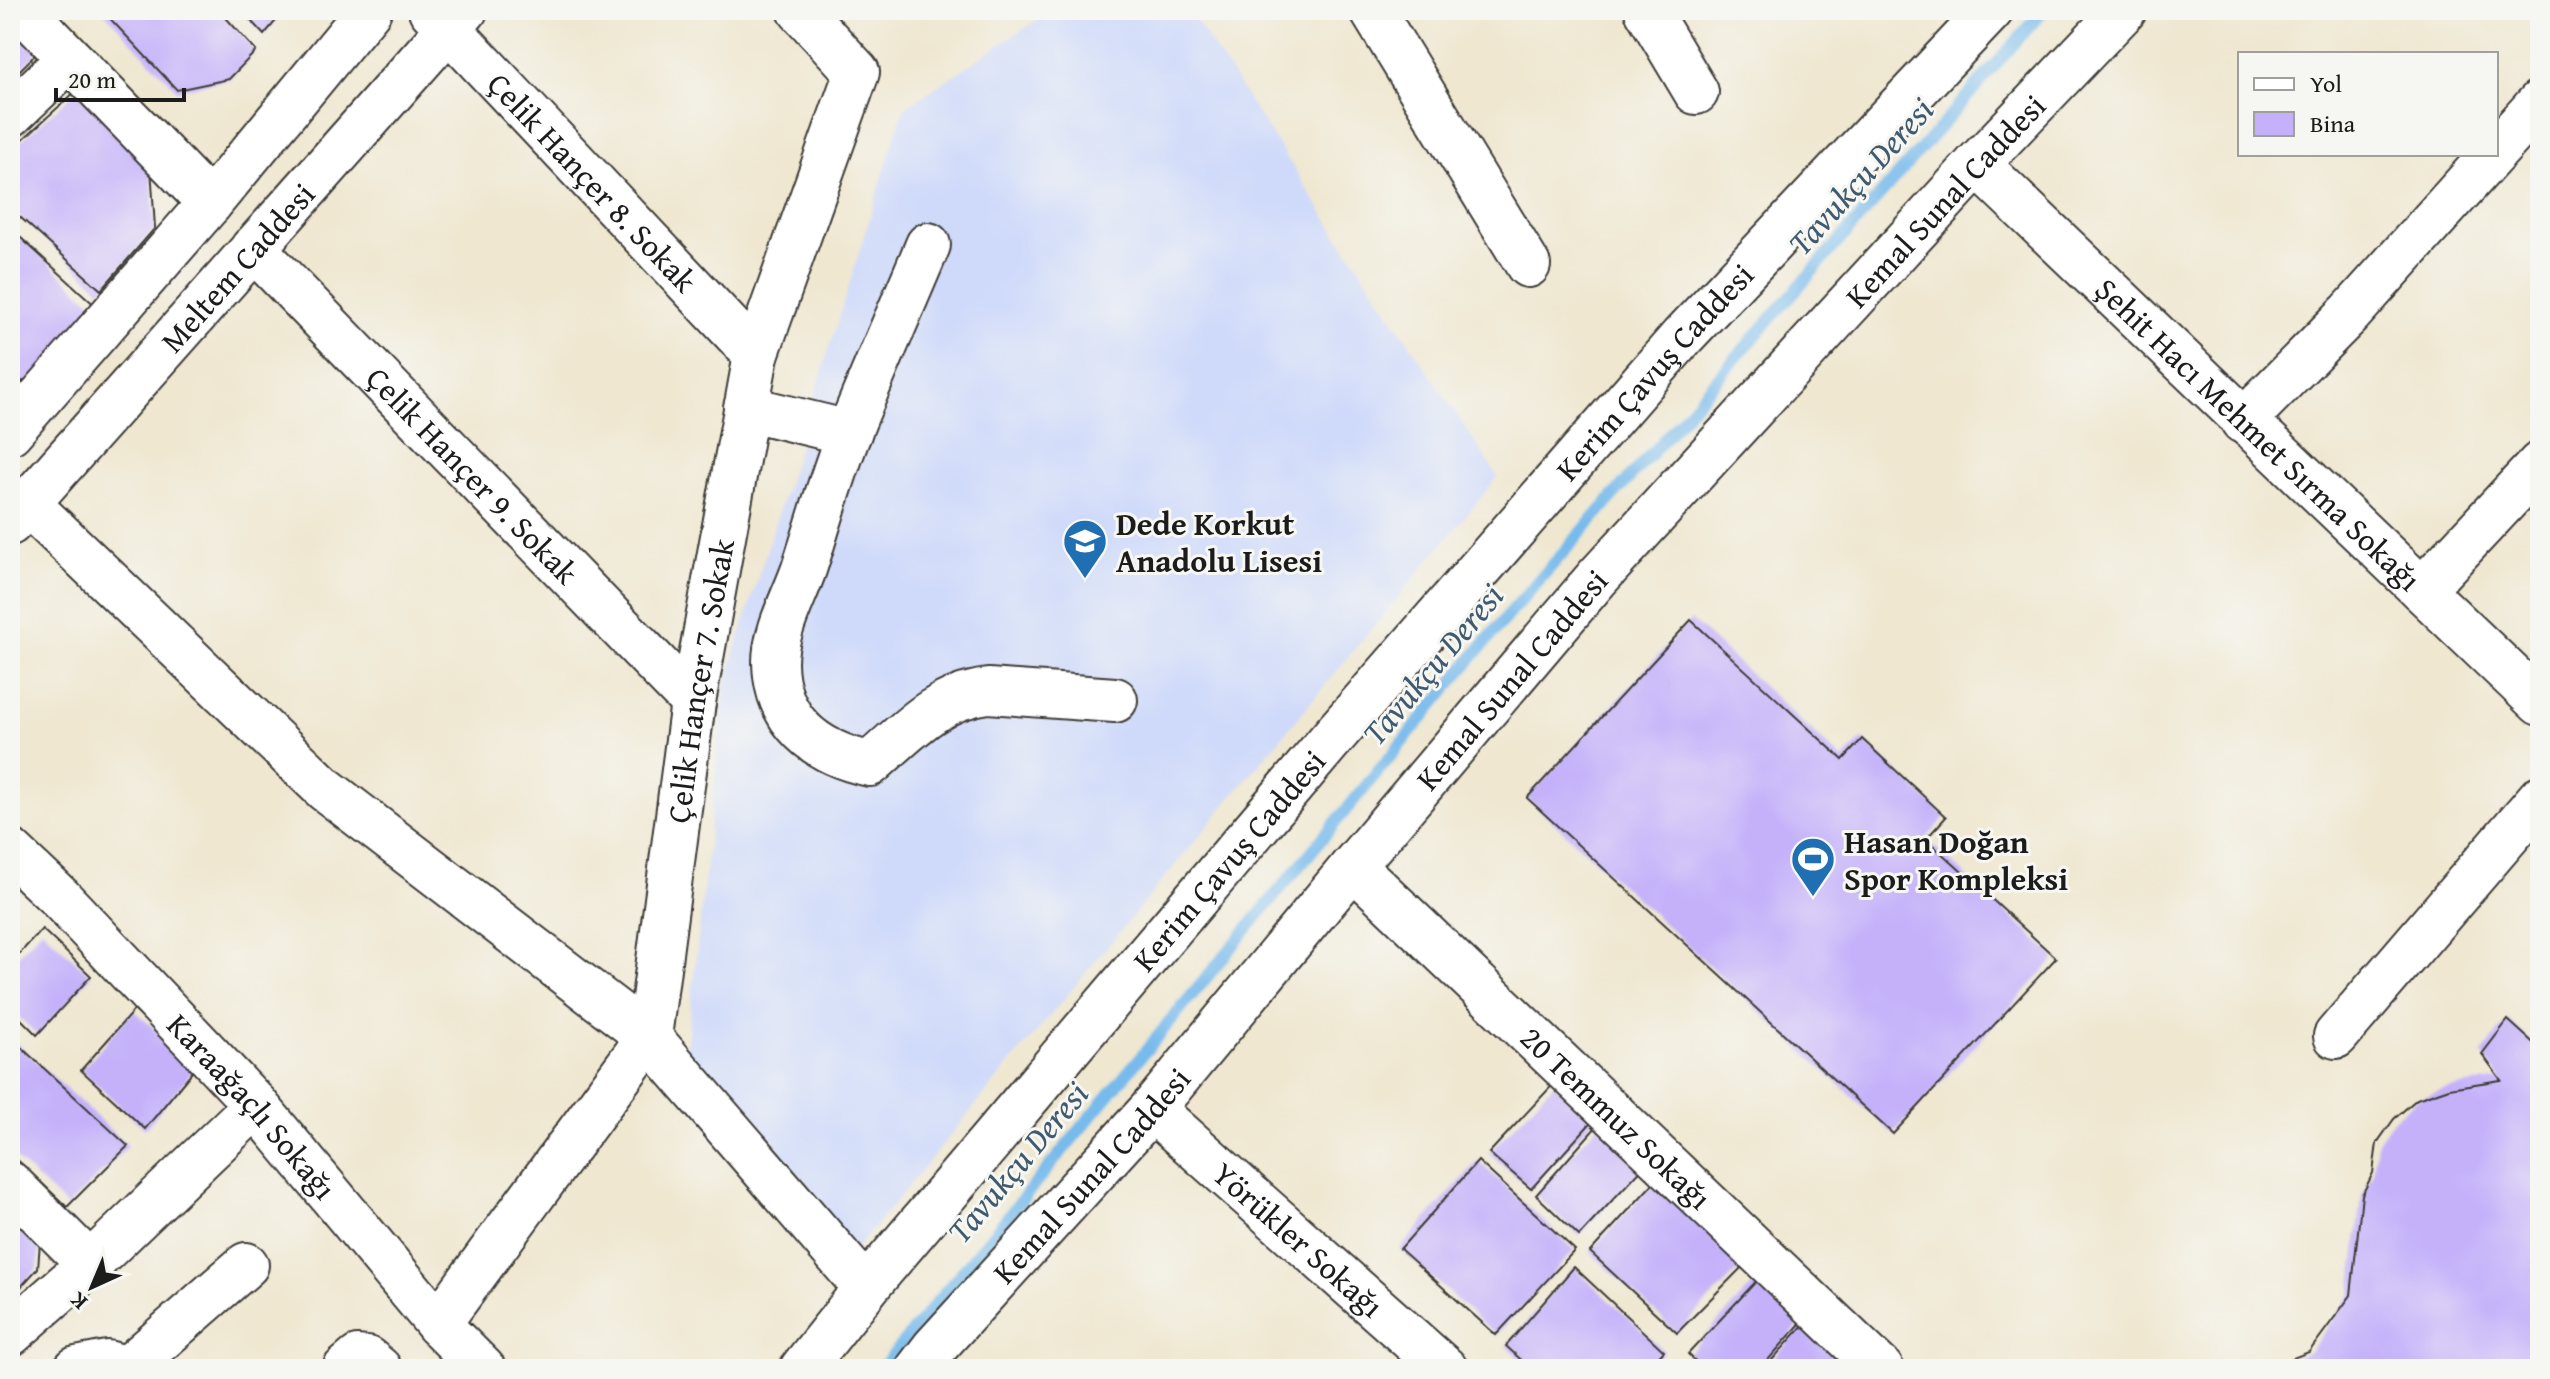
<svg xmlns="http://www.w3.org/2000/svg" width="2550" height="1379" viewBox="0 0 2550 1379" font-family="'Gentium Book Plus',serif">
	<rect width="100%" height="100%" fill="#f6f6f2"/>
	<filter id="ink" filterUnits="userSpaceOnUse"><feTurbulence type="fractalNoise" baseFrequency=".0125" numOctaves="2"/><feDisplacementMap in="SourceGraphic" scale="16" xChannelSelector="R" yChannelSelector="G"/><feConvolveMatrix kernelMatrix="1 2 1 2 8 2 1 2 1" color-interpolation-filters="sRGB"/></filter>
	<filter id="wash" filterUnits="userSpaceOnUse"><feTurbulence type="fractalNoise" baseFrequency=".006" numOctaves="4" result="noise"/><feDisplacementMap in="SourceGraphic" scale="32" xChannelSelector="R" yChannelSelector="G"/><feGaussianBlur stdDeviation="1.8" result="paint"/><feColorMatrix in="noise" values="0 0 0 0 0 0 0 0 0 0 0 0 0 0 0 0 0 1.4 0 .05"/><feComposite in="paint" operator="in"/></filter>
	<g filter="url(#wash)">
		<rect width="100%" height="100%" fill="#efe7d0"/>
		<path fill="#cfdafa" d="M 1052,10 L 1189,10 L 1498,477 L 852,1254 L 685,1061 L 725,684 L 904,108 Z"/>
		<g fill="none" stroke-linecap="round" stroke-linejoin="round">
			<path stroke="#77baec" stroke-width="12" d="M 881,1369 L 1509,614 L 2044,10"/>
		</g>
		<g id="blocks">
			<path fill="#c4b1fa" d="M 10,10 L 31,25 L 35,55 L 10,80 Z
				M 102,10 L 219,10 L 256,51 L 229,79 L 177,90 Z
				M 241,10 L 285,10 L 264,35 Z
				M 76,91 L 150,152 L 155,228 L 101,290 L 10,208 L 10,151 Z
				M 10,228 L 99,309 L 28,387 L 10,370 Z
				M 10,380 L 29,397 L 10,418 Z
				M 1691,620 L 1843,760 L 1862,739 L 1946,817 L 1926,839 L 2056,958 L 1893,1134 L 1527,798 Z
				M 42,929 L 91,976 L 37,1035 L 10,1008 L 10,964 Z
				M 134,1010 L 196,1067 L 145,1129 L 81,1070 Z
				M 2508,1020 L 2540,1049 L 2540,1369 L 2264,1369 L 2309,1352 L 2351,1295 L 2362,1195 L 2373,1173 L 2377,1143 L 2394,1119 L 2417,1099 L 2449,1088 L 2501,1080 L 2482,1054 Z
				M 10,1037 L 128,1146 L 67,1207 L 10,1153 Z
				M 1559,1078 L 1597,1116 L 1531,1189 L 1489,1153 Z
				M 1604,1118 L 1648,1162 L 1579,1236 L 1536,1195 Z
				M 1478,1161 L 1575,1250 L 1496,1335 L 1400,1249 Z
				M 1658,1178 L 1746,1263 L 1677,1333 L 1590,1252 Z
				M 10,1216 L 40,1242 L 38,1268 L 10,1299 Z
				M 1574,1267 L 1664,1351 L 1648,1369 L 1531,1369 L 1506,1346 Z
				M 1764,1273 L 1807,1316 L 1760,1369 L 1704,1369 L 1688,1354 Z
				M 1806,1322 L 1847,1359 L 1838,1369 L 1764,1369 Z"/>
		</g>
	</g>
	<g filter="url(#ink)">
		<use href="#blocks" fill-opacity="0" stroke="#3c3a37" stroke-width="2"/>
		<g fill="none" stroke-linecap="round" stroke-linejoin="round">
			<g stroke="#3c3a37" stroke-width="48">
				<g id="minor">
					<path d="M 23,10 L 210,203"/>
					<path id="s1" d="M 431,10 L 756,355"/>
					<path d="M 1372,10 L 1528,265"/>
					<path d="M 1647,10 L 1696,92"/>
					<path d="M 10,115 L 69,59"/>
					<path d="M 2496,151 L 2540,102"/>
					<path id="s2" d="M 1977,164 L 2540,703"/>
					<path d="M 928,245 C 902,307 875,368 850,430 C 832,475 819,523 804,569 C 794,598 775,631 775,662 C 776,721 816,753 870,764 C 909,730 935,698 988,691 L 1115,700"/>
					<path id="s3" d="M 253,248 L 693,702"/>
					<path d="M 746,408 L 849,433"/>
					<path d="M 2243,421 L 2350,313 L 2493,154"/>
					<path d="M 10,432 L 210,203 L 369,10"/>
					<path d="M 27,503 L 325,789 L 649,1037 L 866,1288"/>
					<path id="s4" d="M 10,523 L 465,10"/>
					<path d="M 2422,590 L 2540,464"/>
					<path id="s5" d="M 10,851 L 60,898 L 256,1105 L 438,1324 L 483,1369"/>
					<path id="s6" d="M 1353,866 L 1881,1369"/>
					<path d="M 2336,1036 L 2540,798"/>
					<path id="s7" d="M 1152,1109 L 1445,1369"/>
					<path d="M 10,1184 L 90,1264"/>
					<path id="s8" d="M 438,1324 L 649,1037 L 693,702 L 756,355 L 857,72 L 800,10"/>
					<path d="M 10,1334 L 90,1264 L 256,1105"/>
					<path d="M 129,1367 L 246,1265"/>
					<path d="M 76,1369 L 107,1363 L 130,1369"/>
					<path d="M 345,1369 L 358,1358 L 367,1359 L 379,1369"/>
				</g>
			</g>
			<g stroke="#3c3a37" stroke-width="48">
				<g id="major">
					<path id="s9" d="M 802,1369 L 866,1288 L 1332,738 L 1682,337 L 1991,10"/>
					<path id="s10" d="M 918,1369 L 934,1348 L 1152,1109 L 1353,866 L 1597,578 L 1977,164 L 2124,10"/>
				</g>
			</g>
			<use href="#minor" stroke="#fff" stroke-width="44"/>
			<use href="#major" stroke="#fff" stroke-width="44"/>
		</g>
	</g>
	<defs>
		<g id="school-pin" transform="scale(2.3)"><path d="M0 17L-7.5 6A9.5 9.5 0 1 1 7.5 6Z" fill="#1f6fb2" stroke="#f6f6f2"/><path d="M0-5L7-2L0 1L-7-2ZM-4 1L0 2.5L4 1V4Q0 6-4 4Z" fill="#fff"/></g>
		<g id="stadium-pin" transform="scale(2.3)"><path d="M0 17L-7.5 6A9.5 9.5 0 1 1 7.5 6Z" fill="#1f6fb2" stroke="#f6f6f2"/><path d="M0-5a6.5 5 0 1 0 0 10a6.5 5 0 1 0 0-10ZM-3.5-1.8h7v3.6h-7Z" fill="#fff"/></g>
	</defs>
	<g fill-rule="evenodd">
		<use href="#school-pin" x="1085" y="541"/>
		<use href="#stadium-pin" x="1813" y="859"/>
	</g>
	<g text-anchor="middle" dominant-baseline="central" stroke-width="6" stroke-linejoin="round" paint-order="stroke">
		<g font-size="32" fill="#1c1c1c" stroke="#f6f6f2">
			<text stroke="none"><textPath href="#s1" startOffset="236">Çelik Hançer 8. Sokak</textPath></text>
			<text stroke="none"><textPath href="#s10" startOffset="1556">Kemal Sunal Caddesi</textPath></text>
			<text stroke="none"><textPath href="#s4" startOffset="342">Meltem Caddesi</textPath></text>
			<text stroke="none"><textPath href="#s9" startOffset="1312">Kerim Çavuş Caddesi</textPath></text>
			<text stroke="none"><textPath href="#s2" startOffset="390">Şehit Hacı Mehmet Sırma Sokağı</textPath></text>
			<text stroke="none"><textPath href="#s3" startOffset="316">Çelik Hançer 9. Sokak</textPath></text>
			<text stroke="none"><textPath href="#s10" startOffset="910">Kemal Sunal Caddesi</textPath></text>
			<text stroke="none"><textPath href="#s8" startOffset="716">Çelik Hançer 7. Sokak</textPath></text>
			<text stroke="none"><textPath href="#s9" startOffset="664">Kerim Çavuş Caddesi</textPath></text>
			<text stroke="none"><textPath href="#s5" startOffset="352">Karaağaçlı Sokağı</textPath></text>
			<text stroke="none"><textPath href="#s6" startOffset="364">20 Temmuz Sokağı</textPath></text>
			<text stroke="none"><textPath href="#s10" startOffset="260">Kemal Sunal Caddesi</textPath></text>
			<text stroke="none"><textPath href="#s7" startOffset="196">Yörükler Sokağı</textPath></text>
		</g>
		<g font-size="32" font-weight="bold" fill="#1c1c1c" stroke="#f6f6f2" text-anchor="start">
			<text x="1116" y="523">Dede Korkut<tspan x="1116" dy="37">Anadolu Lisesi</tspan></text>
			<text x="1844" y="841">Hasan Doğan<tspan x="1844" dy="37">Spor Kompleksi</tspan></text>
		</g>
		<g font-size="34" font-style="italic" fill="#405b6f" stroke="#f6f6f2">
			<text transform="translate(1860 176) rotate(-48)">Tavukçu Deresi</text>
			<text transform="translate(1432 664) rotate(-50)">Tavukçu Deresi</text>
			<text transform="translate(1017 1162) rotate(-50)">Tavukçu Deresi</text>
		</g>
	</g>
	<rect width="2550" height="1379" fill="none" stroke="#f6f6f2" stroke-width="40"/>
	<rect x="2238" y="52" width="260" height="104" fill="#f6f6f2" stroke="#9f9f9c" stroke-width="2"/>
	<rect x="2254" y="78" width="40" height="12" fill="#ffffff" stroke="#9f9f9c" stroke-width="2"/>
	<text x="2310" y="92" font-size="24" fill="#1c1c1c">Yol</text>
	<rect x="2254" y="112" width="40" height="24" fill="#c4b1fa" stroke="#9f9f9c" stroke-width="2"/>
	<text x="2310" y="132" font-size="24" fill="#1c1c1c">Bina</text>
	<g transform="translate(92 1287) rotate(224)" stroke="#f6f6f2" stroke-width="6" paint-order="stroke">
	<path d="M0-6L14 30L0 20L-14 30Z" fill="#1c1c1c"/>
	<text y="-12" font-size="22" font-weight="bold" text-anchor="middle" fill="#1c1c1c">K</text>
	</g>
	<path d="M56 88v12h128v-12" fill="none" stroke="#1c1c1c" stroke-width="4"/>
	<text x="68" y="88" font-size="24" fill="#1c1c1c" stroke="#f6f6f2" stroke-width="6" paint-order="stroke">20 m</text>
</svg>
